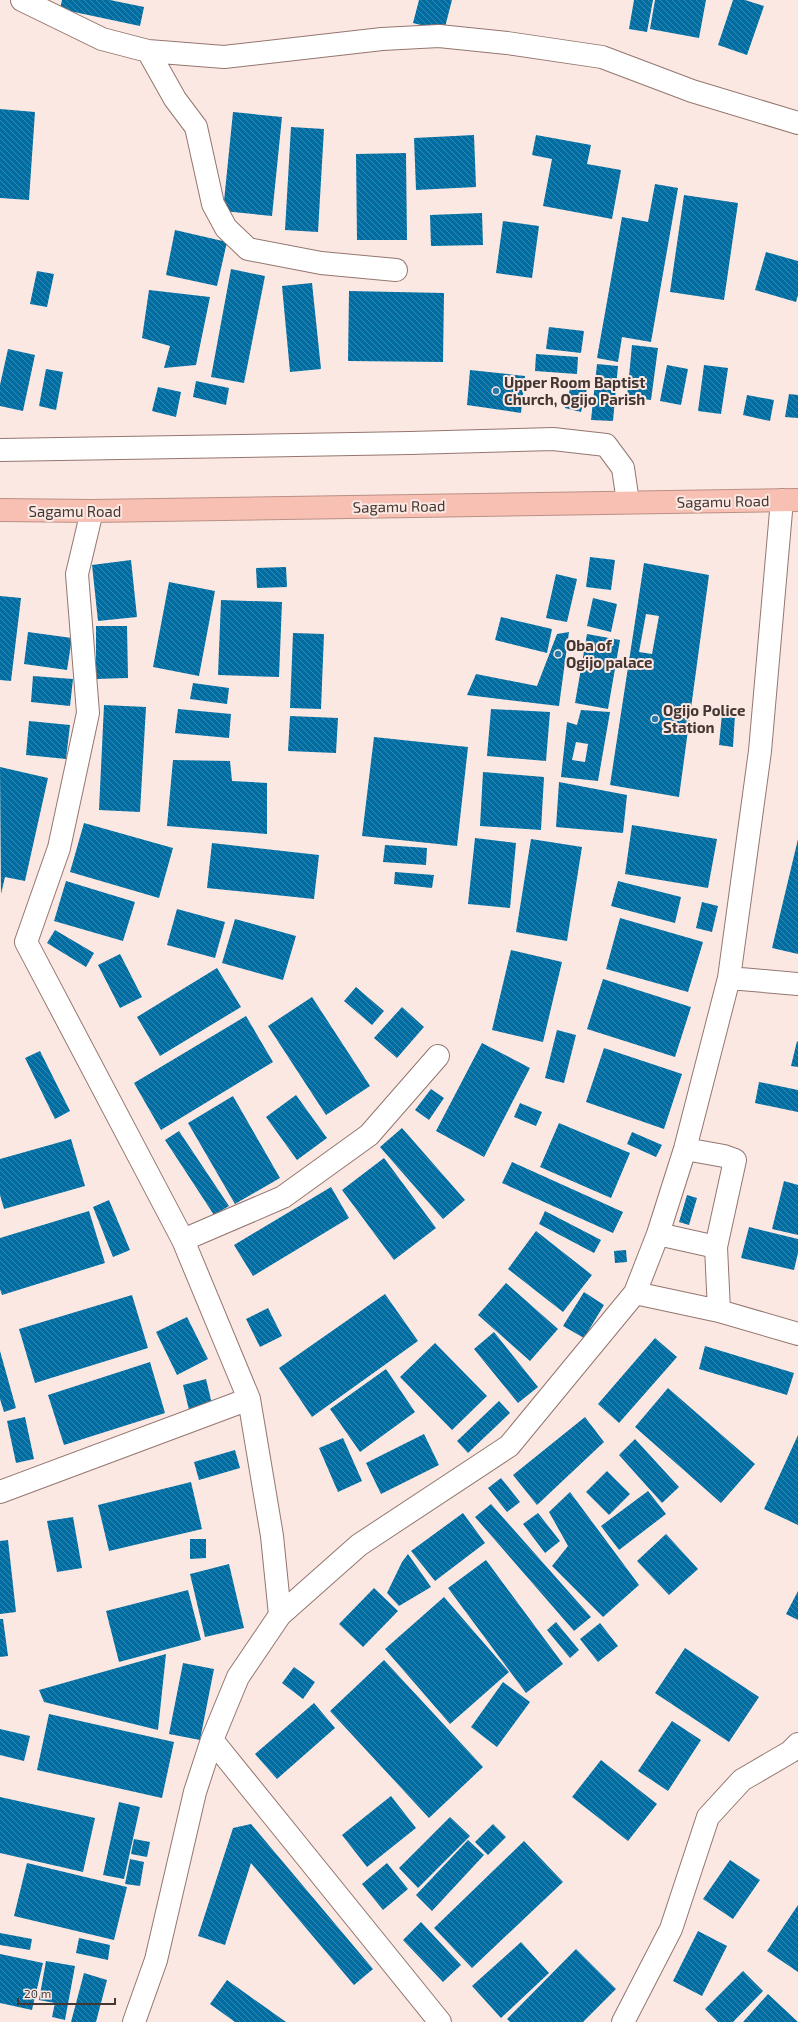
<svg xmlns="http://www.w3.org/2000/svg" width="798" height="2022" viewBox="0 0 798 2022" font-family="'Exo 2',sans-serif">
	<defs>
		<pattern id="building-back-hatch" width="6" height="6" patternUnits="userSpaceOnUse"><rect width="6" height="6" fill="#006ea2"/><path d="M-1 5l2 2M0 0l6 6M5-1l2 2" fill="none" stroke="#3c88ac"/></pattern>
	</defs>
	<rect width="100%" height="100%" fill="#fce8e3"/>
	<path fill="url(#building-back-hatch)" fill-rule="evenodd" d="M 62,0 L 110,0 L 144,7 L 140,26 L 60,9 Z
		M 419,0 L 452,0 L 444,31 L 413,23 Z
		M 634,0 L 653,0 L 647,32 L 629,29 Z
		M 655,0 L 706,0 L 699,38 L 650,29 Z
		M 733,0 L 745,0 L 764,6 L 747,55 L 718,45 Z
		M 0,109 L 35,112 L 29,200 L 0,198 Z
		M 233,112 L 282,117 L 272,216 L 223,211 Z
		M 291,127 L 324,129 L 318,232 L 285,230 Z
		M 474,135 L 476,187 L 416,190 L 414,138 Z
		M 536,135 L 591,145 L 587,164 L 621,170 L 612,219 L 543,206 L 552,159 L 532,155 Z
		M 406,153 L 407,240 L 357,240 L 356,154 Z
		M 655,184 L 678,188 L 651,342 L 622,337 L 618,362 L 597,358 L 622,217 L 648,222 Z
		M 684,195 L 738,203 L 724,300 L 670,292 Z
		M 482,213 L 483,245 L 431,246 L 430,215 Z
		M 503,221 L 539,226 L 532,278 L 496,273 Z
		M 175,230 L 227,242 L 217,286 L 166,275 Z
		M 766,252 L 798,261 L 798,295 L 796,302 L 755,290 Z
		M 231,269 L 265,276 L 244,383 L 211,377 Z
		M 37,271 L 54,274 L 47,307 L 30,304 Z
		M 312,283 L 321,369 L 290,372 L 282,286 Z
		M 149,290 L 210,297 L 196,365 L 164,368 L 170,346 L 142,338 Z
		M 349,291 L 444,293 L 443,362 L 348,361 Z
		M 549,327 L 584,331 L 581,353 L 546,349 Z
		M 632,345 L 658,348 L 651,400 L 627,397 Z
		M 8,349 L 35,355 L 23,411 L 0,406 L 0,385 Z
		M 536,354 L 578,357 L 577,374 L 535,371 Z
		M 597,364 L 618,366 L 613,421 L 591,420 Z
		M 667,365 L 688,369 L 681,405 L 660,401 Z
		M 704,365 L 728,368 L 721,414 L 698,411 Z
		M 46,369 L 63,372 L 56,410 L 39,406 Z
		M 470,370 L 525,376 L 521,413 L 467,405 Z
		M 196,381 L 229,388 L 226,405 L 193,397 Z
		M 572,381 L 588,385 L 581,412 L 565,408 Z
		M 158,387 L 181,392 L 176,417 L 152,411 Z
		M 789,394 L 798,395 L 798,418 L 785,417 Z
		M 747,395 L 774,400 L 770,421 L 743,415 Z
		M 590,557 L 615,560 L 611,590 L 586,587 Z
		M 131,560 L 137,617 L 98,621 L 92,565 Z
		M 644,563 L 709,575 L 679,797 L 610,785 ZM 646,614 L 659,616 L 652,654 L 639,652 Z
		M 286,567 L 287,587 L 257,588 L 256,568 Z
		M 556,574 L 577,579 L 567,622 L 546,618 Z
		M 169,582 L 215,591 L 199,676 L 153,667 Z
		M 0,596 L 21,598 L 11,681 L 0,680 Z
		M 593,598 L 617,604 L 611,632 L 587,626 Z
		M 221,600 L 282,602 L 279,677 L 218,675 Z
		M 501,617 L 552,629 L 547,653 L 495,640 Z
		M 96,626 L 127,626 L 128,678 L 96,679 Z
		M 28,632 L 72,638 L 67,670 L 24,664 Z
		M 569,632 L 559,706 L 467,695 L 476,674 L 537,686 L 557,634 Z
		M 293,633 L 324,634 L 321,709 L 290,708 Z
		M 587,634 L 620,640 L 608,709 L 575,703 Z
		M 33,676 L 73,679 L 70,706 L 31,702 Z
		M 193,683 L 229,688 L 227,704 L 190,699 Z
		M 104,705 L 146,707 L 140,812 L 99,810 Z
		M 178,709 L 231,714 L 229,738 L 175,733 Z
		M 491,709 L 550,712 L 546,761 L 487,756 Z
		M 581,710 L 610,712 L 598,781 L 561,777 L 567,722 L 577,725 ZM 576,742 L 588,744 L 585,762 L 572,760 Z
		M 722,714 L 735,715 L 733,747 L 719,745 Z
		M 290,716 L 338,718 L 336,753 L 288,751 Z
		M 29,721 L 70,725 L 66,759 L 26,755 Z
		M 374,737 L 468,747 L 457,846 L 362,836 Z
		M 173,760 L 230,761 L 232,781 L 267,783 L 267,834 L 167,826 Z
		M 0,767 L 48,778 L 25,881 L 5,877 L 1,894 Z
		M 483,772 L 544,777 L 541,830 L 480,826 Z
		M 559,782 L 627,795 L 623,833 L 556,827 Z
		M 84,823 L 173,848 L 159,898 L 70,872 Z
		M 632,825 L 717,839 L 708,888 L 625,874 Z
		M 475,838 L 516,843 L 510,908 L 468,904 Z
		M 531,839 L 582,847 L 567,941 L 516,932 Z
		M 798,839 L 798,954 L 772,948 Z
		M 212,843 L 319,855 L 314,899 L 207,888 Z
		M 385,845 L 427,848 L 426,865 L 383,862 Z
		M 395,872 L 434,875 L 432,888 L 394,884 Z
		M 66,881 L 135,902 L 123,941 L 54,921 Z
		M 618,881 L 681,897 L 675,923 L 611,906 Z
		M 702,902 L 718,906 L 712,932 L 696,928 Z
		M 177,909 L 225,922 L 215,958 L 167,945 Z
		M 620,918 L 703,942 L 688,992 L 606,969 Z
		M 235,919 L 296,936 L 283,980 L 222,963 Z
		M 55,930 L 94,953 L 86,967 L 47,943 Z
		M 511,950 L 562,962 L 543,1042 L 492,1030 Z
		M 120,954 L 142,997 L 120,1008 L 98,965 Z
		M 217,968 L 241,1007 L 160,1056 L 137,1017 Z
		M 603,979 L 691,1007 L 675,1057 L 587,1029 Z
		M 356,987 L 384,1011 L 372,1025 L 344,1001 Z
		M 312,997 L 370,1086 L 326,1115 L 268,1026 Z
		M 402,1007 L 424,1027 L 397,1058 L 374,1038 Z
		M 246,1016 L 273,1062 L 161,1130 L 134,1083 Z
		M 557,1030 L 576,1035 L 564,1083 L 545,1078 Z
		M 797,1041 L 798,1042 L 798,1067 L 791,1066 Z
		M 482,1043 L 530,1068 L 484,1157 L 436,1131 Z
		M 604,1048 L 682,1074 L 664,1129 L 586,1102 Z
		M 40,1051 L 70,1111 L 55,1119 L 25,1058 Z
		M 759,1082 L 798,1090 L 798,1112 L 755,1103 Z
		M 431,1089 L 444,1098 L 429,1120 L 415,1110 Z
		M 296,1095 L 327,1138 L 297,1160 L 266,1117 Z
		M 233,1096 L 280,1178 L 235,1204 L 188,1123 Z
		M 520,1103 L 542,1112 L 536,1126 L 514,1117 Z
		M 559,1123 L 630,1153 L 611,1198 L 540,1167 Z
		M 402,1128 L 465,1200 L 443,1219 L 380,1147 Z
		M 179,1131 L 229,1206 L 214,1215 L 165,1140 Z
		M 632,1132 L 662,1145 L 656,1157 L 627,1144 Z
		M 71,1139 L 85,1186 L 4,1209 L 0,1195 L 0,1159 Z
		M 384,1158 L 436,1228 L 394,1260 L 342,1190 Z
		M 512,1162 L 623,1212 L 613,1233 L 502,1183 Z
		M 784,1181 L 798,1185 L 798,1235 L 772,1229 Z
		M 331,1187 L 349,1218 L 253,1276 L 234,1245 Z
		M 687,1195 L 697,1198 L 689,1225 L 679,1222 Z
		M 109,1200 L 130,1250 L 113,1257 L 93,1207 Z
		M 89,1211 L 105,1263 L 2,1295 L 0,1289 L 0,1238 Z
		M 545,1211 L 601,1240 L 594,1253 L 539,1224 Z
		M 749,1227 L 798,1239 L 798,1253 L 794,1270 L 741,1258 Z
		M 536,1231 L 592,1275 L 563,1312 L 508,1269 Z
		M 626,1250 L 627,1262 L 615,1263 L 614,1251 Z
		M 506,1283 L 558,1329 L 530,1361 L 478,1315 Z
		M 584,1292 L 604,1305 L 584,1338 L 563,1326 Z
		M 385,1294 L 418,1341 L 312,1417 L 279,1368 Z
		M 132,1295 L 148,1348 L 35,1383 L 19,1329 Z
		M 268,1308 L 282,1336 L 260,1347 L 246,1319 Z
		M 187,1317 L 208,1359 L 177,1375 L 156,1332 Z
		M 494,1332 L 538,1387 L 518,1403 L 474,1349 Z
		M 655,1338 L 677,1357 L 619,1423 L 598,1404 Z
		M 435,1343 L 487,1396 L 452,1430 L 400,1377 Z
		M 705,1346 L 794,1373 L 787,1395 L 699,1369 Z
		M 0,1351 L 16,1408 L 4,1412 L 0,1399 Z
		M 150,1362 L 165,1413 L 64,1445 L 48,1395 Z
		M 386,1369 L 415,1412 L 360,1452 L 330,1409 Z
		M 206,1379 L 212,1404 L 189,1410 L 183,1385 Z
		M 668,1388 L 755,1464 L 721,1503 L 635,1427 Z
		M 499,1401 L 510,1413 L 468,1453 L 457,1441 Z
		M 25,1417 L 34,1459 L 16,1463 L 7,1421 Z
		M 585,1417 L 604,1442 L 537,1505 L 513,1475 Z
		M 424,1434 L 439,1465 L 381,1494 L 366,1463 Z
		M 798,1435 L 798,1525 L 764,1509 Z
		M 343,1438 L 362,1481 L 338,1492 L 319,1448 Z
		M 635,1439 L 679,1487 L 662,1503 L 619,1455 Z
		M 235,1450 L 240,1468 L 199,1480 L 194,1462 Z
		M 607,1471 L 630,1494 L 609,1515 L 586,1492 Z
		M 501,1478 L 520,1502 L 507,1512 L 488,1488 Z
		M 191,1482 L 202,1529 L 109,1551 L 98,1505 Z
		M 648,1491 L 666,1514 L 619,1550 L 601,1526 Z
		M 570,1492 L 639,1585 L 603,1617 L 552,1566 L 568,1546 L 549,1512 Z
		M 491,1504 L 591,1617 L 574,1631 L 475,1517 Z
		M 463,1513 L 485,1543 L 435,1581 L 411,1551 Z
		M 538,1513 L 560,1541 L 545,1553 L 523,1524 Z
		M 73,1517 L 82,1568 L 57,1572 L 47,1521 Z
		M 666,1534 L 698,1569 L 669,1595 L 637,1561 Z
		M 190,1539 L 206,1539 L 206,1558 L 190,1559 Z
		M 8,1540 L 16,1612 L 0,1614 L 0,1541 Z
		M 408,1554 L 431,1587 L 399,1606 L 387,1593 L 402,1562 Z
		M 486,1560 L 563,1664 L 526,1693 L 448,1588 Z
		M 229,1564 L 244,1628 L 205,1637 L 190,1574 Z
		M 374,1588 L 398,1611 L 363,1647 L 339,1624 Z
		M 188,1590 L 201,1640 L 119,1662 L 106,1611 Z
		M 798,1591 L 798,1620 L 786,1614 Z
		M 444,1597 L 509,1672 L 450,1724 L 385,1649 Z
		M 0,1619 L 3,1619 L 8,1656 L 0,1657 Z
		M 556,1622 L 579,1650 L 570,1658 L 547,1630 Z
		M 600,1623 L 618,1646 L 598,1662 L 580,1639 Z
		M 685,1648 L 759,1697 L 729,1742 L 655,1693 Z
		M 166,1654 L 158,1730 L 44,1702 L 39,1690 Z
		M 384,1660 L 483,1767 L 429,1818 L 330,1711 Z
		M 183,1663 L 214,1669 L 200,1740 L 169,1734 Z
		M 294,1667 L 315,1682 L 303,1699 L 282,1683 Z
		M 503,1682 L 530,1702 L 497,1747 L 471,1727 Z
		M 314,1703 L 335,1728 L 277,1779 L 255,1754 Z
		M 49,1714 L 174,1742 L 162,1798 L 37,1770 Z
		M 672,1721 L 701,1740 L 668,1791 L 638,1771 Z
		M 0,1729 L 30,1736 L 24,1761 L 0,1755 Z
		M 601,1760 L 657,1804 L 628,1841 L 572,1797 Z
		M 391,1796 L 416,1828 L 367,1867 L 342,1835 Z
		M 0,1797 L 95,1818 L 83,1872 L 0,1853 Z
		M 119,1802 L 140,1807 L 124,1879 L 103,1875 Z
		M 450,1817 L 470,1836 L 418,1888 L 399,1868 Z
		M 251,1824 L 373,1969 L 354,1985 L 251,1863 L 225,1945 L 198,1936 L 233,1828 Z
		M 493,1824 L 506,1837 L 488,1855 L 475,1842 Z
		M 134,1839 L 150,1842 L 147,1857 L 131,1854 Z
		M 468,1840 L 484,1855 L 432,1911 L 416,1895 Z
		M 524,1841 L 563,1882 L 472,1968 L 434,1928 Z
		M 130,1859 L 144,1862 L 140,1886 L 125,1884 Z
		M 730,1860 L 760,1880 L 733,1919 L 703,1899 Z
		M 27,1863 L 127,1887 L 114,1940 L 14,1916 Z
		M 387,1863 L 408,1889 L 383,1910 L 362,1884 Z
		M 798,1905 L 798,1972 L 767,1951 Z
		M 421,1922 L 461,1965 L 443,1982 L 403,1940 Z
		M 698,1931 L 727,1946 L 702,1996 L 673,1981 Z
		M 0,1933 L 32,1939 L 30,1950 L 0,1945 Z
		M 79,1938 L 110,1945 L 108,1960 L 76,1953 Z
		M 521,1942 L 549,1973 L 501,2018 L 472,1986 Z
		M 576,1949 L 616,1989 L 583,2022 L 510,2022 L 507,2019 Z
		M 0,1954 L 43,1963 L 32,2010 L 0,2003 Z
		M 46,1961 L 75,1966 L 65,2020 L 52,2017 L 55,2003 L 39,2000 Z
		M 743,1971 L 763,1991 L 733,2022 L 718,2022 L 705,2009 Z
		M 84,1973 L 107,1980 L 96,2022 L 71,2022 Z
		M 227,1980 L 286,2022 L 235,2022 L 210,2004 Z
		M 768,1994 L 798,2022 L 743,2022 Z"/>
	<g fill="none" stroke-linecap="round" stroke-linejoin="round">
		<g stroke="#94766f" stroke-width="24">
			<path id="minor" d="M 22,0 L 102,39 L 148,51 L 224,57 L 382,39 L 439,36 L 507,43 L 602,57 L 692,91 L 798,123
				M 148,51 L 175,99 L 196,127 L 213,204 L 226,228 L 248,249 L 321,263 L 396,270
				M 0,450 L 410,443 L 553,439 L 606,445 L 623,468 L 628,502
				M 92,511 L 77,574 L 88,713 L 59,848 L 26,942 L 183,1240 L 249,1399 L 272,1536 L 280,1615
				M 729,978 L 798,984
				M 685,1149 L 724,1156 L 735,1160 L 716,1247 L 719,1311
				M 658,1234 L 716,1247
				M 183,1240 L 283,1197 L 369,1135 L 438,1056
				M 635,1293 L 719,1311 L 798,1334
				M 0,1492 L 249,1399
				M 212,1740 L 440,2022
				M 134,2022 L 156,1960 L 195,1792 L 212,1740 L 238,1677 L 280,1615 L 359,1545 L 509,1446 L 635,1293 L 658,1234 L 685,1149 L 729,978 L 760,751 L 782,500
				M 623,2022 L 671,1929 L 708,1817 L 742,1780 L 790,1752 L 798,1744"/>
		</g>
		<g stroke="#b99086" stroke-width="24">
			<path id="highway" d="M 0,510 L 92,511 L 798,500"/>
		</g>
		<use href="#minor" stroke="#fff" stroke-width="22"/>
		<use href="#highway" stroke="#f8c0b2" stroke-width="22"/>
	</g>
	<g fill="#297bac" stroke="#fce8e3" stroke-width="1.5">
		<circle cx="496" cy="391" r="4"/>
		<circle cx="558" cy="654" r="4"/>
		<circle cx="655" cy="719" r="4"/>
	</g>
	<g text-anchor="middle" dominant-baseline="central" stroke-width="4" stroke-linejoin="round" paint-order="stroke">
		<g font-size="15" font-weight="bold" fill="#433633" stroke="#fce8e3" text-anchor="start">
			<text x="504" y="382">Upper Room Baptist<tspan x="504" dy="17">Church, Ogijo Parish</tspan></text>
			<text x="566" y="645">Oba of<tspan x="566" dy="17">Ogijo palace</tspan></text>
			<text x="663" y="710">Ogijo Police<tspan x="663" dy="17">Station</tspan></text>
		</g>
		<g font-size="15" fill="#433633" stroke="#fce8e3">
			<text transform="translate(723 501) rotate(-1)">Sagamu Road</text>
			<text transform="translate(399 506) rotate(-1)">Sagamu Road</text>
			<text x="75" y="511">Sagamu Road</text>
		</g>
	</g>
	<path d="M18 1998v6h97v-6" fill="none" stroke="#433633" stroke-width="2"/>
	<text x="24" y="1998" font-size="12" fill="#433633" stroke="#fce8e3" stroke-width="3" paint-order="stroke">20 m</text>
</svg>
